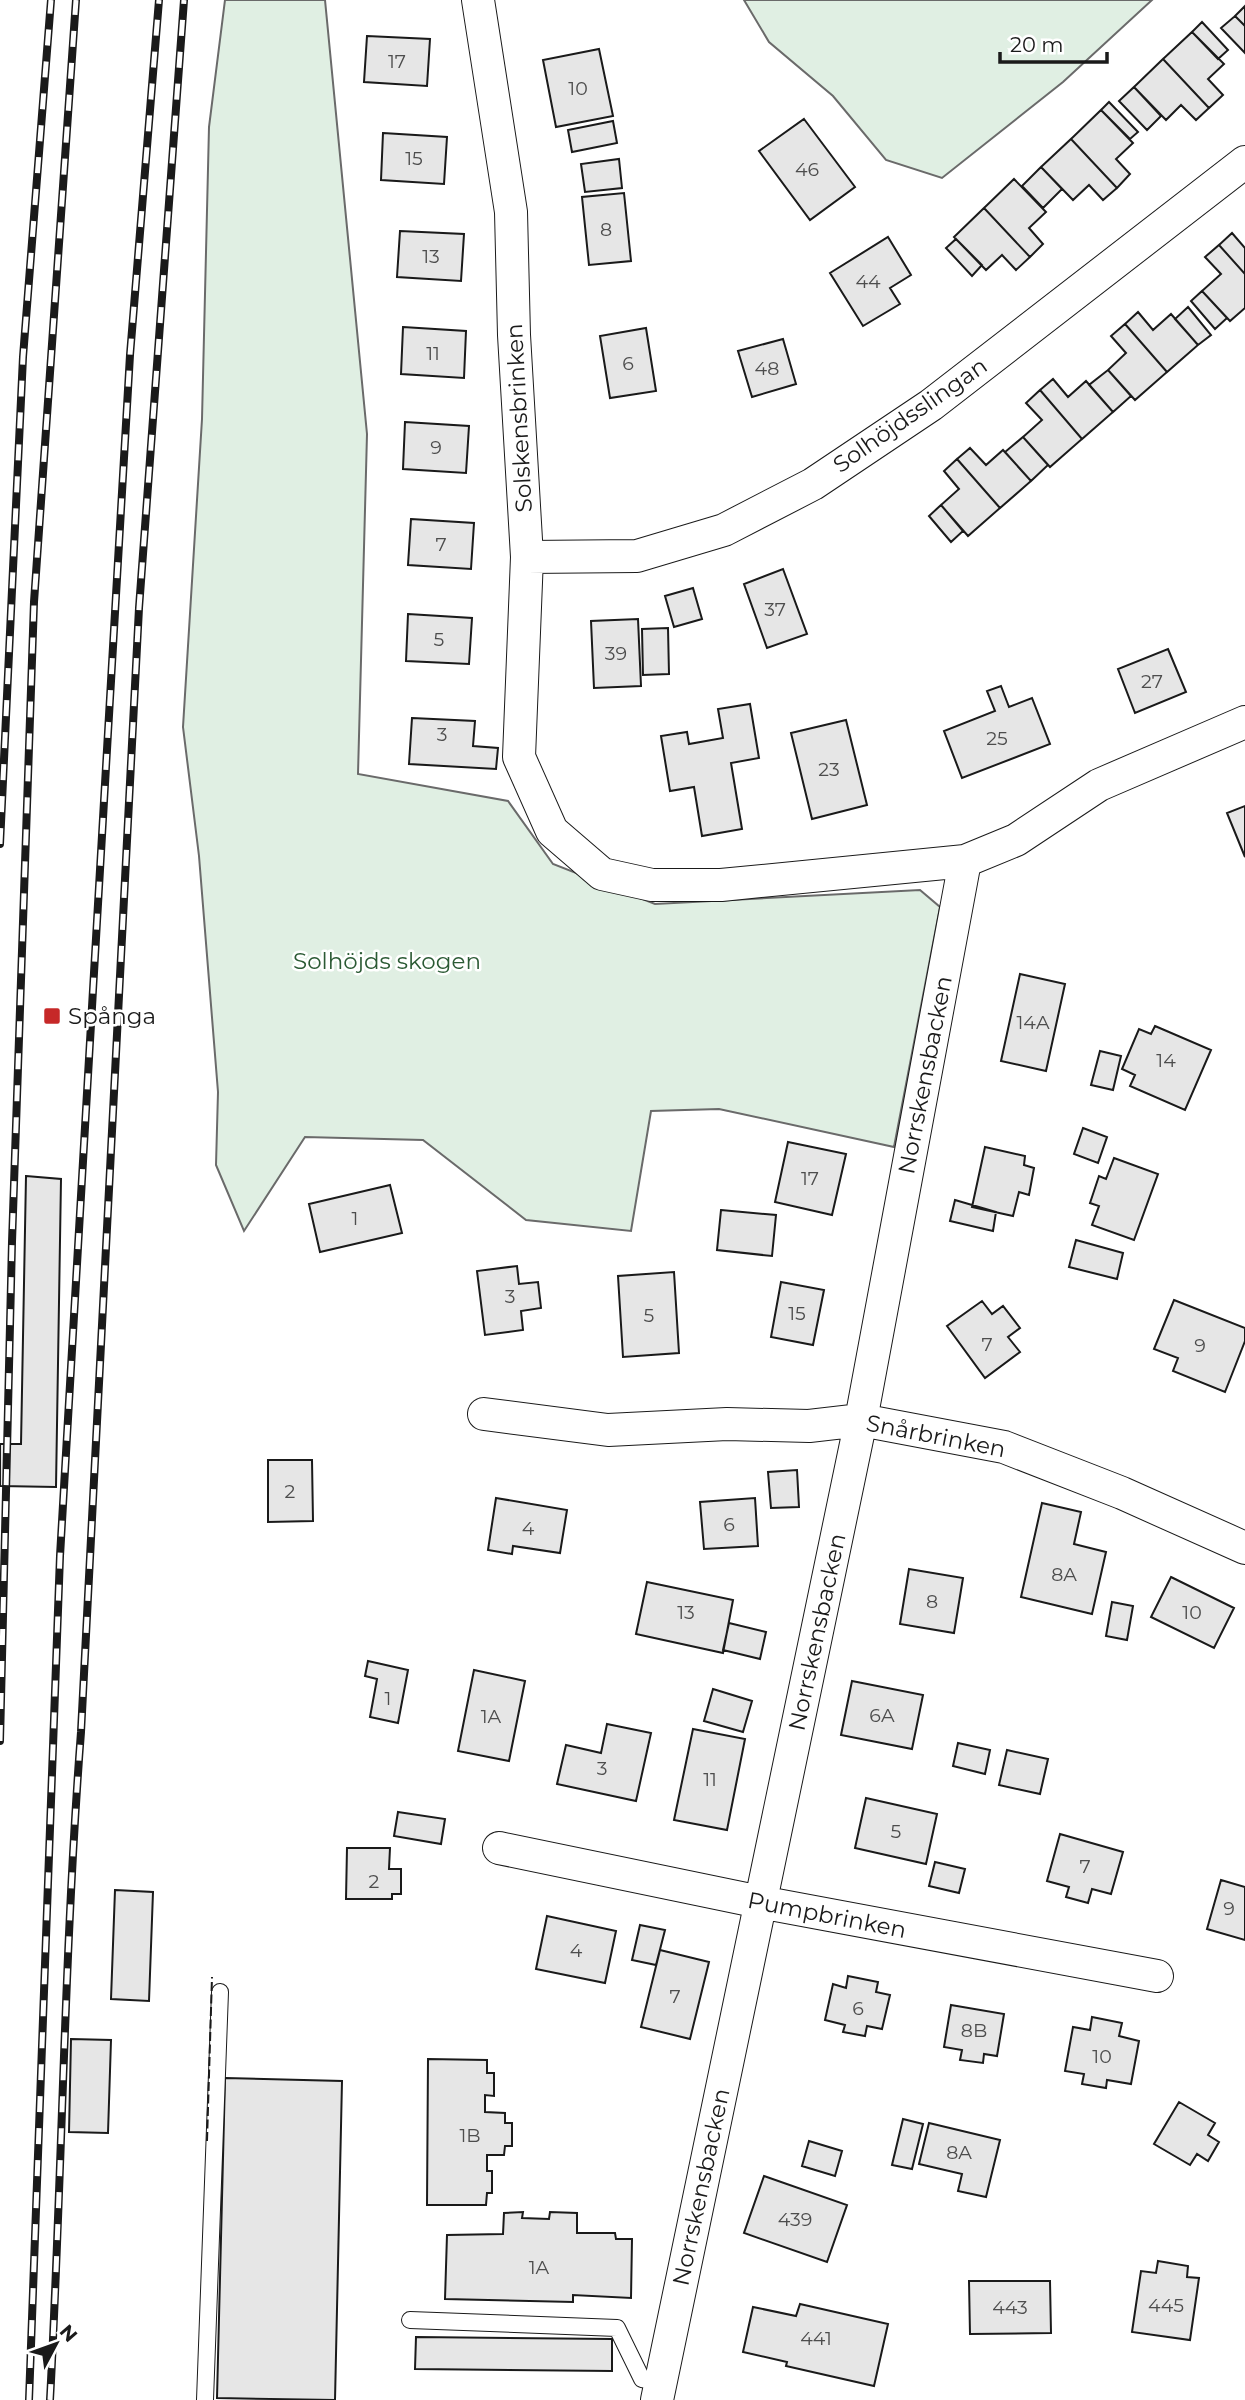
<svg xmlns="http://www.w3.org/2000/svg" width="1245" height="2400" viewBox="0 0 1245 2400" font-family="Montserrat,sans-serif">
	<rect width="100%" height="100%" fill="#fff"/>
	<path fill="#e0efe3" stroke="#6a6a6a" stroke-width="2" d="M 225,0 L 325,0 L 367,434 L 358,774 L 508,801 L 553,864 L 655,904 L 920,890 L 940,907 L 894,1147 L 719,1109 L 651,1111 L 631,1231 L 526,1220 L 423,1140 L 305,1137 L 244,1231 L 216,1165 L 218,1092 L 199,856 L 183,727 L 202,419 L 209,127 Z
		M 744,0 L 1152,0 L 1063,82 L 942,178 L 886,160 L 833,96 L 769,42 Z"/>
	<path fill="#e6e6e6" stroke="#1a1a1a" stroke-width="2" d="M 1245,6 L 1245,26 L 1235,16 Z
		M 1235,16 L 1245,26 L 1245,53 L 1221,28 Z
		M 1202,22 L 1228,50 L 1218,59 L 1192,32 Z
		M 1192,32 L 1224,64 L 1208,79 L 1223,95 L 1209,108 L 1163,59 Z
		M 367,36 L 430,39 L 427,86 L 364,82 Z
		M 599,49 L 613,116 L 556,127 L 543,60 Z
		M 1163,59 L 1209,108 L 1196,120 L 1181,105 L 1166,120 L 1134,87 Z
		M 1134,87 L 1161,116 L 1147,130 L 1119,101 Z
		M 1109,102 L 1138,132 L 1130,139 L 1101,110 Z
		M 1101,110 L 1133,143 L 1116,159 L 1130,174 L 1117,188 L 1071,139 Z
		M 804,119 L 855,187 L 810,220 L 759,151 Z
		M 613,121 L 617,143 L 572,152 L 568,130 Z
		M 383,133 L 447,137 L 444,184 L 381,180 Z
		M 1071,139 L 1117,188 L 1103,200 L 1089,185 L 1073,200 L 1041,167 Z
		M 619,159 L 622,188 L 585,192 L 581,164 Z
		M 1041,167 L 1062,189 L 1043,208 L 1022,186 Z
		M 1014,179 L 1046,212 L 1029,228 L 1043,244 L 1030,257 L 984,208 Z
		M 624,193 L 631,261 L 589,265 L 582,197 Z
		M 984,208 L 1030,257 L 1016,270 L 1002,255 L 986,270 L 954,237 Z
		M 400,231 L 464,234 L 461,281 L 397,277 Z
		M 1232,233 L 1245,248 L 1245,274 L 1219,245 Z
		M 888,237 L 911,275 L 890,288 L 900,304 L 863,326 L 830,273 Z
		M 956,239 L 982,265 L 972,276 L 946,248 Z
		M 1219,245 L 1245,274 L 1245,308 L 1230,321 L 1202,291 L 1221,274 L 1205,257 Z
		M 1202,291 L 1227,318 L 1215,329 L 1191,301 Z
		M 1188,307 L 1211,335 L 1198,345 L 1175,319 Z
		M 1138,312 L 1153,330 L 1171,314 L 1198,345 L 1167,372 L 1125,324 Z
		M 1125,324 L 1167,372 L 1135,400 L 1108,370 L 1126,353 L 1111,336 Z
		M 403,327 L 466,331 L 464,378 L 401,374 Z
		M 646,328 L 656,391 L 610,398 L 600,336 Z
		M 783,339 L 796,384 L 752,397 L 738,351 Z
		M 1108,370 L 1131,396 L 1113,412 L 1089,385 Z
		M 1053,379 L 1068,397 L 1086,381 L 1113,412 L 1082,439 L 1040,390 Z
		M 1040,390 L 1082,439 L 1050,467 L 1023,437 L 1042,420 L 1026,403 Z
		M 405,422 L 469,426 L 466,473 L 403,469 Z
		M 1023,437 L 1048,465 L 1031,481 L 1005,452 Z
		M 970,448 L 986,465 L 1003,450 L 1031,481 L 1000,508 L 957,459 Z
		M 957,459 L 1000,508 L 968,536 L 941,505 L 959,489 L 944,471 Z
		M 941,505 L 963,531 L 951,542 L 929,516 Z
		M 411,519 L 474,523 L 471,569 L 408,565 Z
		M 783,569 L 807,634 L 767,648 L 744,584 Z
		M 693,588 L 702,619 L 674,627 L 665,596 Z
		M 408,614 L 472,618 L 469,664 L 406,661 Z
		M 638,619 L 641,686 L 594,688 L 591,621 Z
		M 668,628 L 669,674 L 643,675 L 642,629 Z
		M 1168,649 L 1186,692 L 1135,713 L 1118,669 Z
		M 1001,686 L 1009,707 L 1032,698 L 1050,744 L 962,778 L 944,731 L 995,711 L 987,691 Z
		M 750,704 L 759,758 L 731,763 L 742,829 L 702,836 L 694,787 L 670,791 L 661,736 L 687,732 L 689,744 L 723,738 L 718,709 Z
		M 412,718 L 475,721 L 473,746 L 498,748 L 496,769 L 409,764 Z
		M 846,720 L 867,805 L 812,819 L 791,733 Z
		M 1245,806 L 1245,857 L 1227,813 Z
		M 1020,974 L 1065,984 L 1046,1071 L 1001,1061 Z
		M 1155,1026 L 1211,1050 L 1185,1110 L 1130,1086 L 1135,1075 L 1122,1069 L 1139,1029 L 1151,1034 Z
		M 1100,1051 L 1121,1056 L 1113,1090 L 1091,1085 Z
		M 1083,1128 L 1107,1137 L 1098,1163 L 1074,1154 Z
		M 788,1142 L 846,1154 L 832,1215 L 775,1202 Z
		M 985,1147 L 1025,1156 L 1024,1165 L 1034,1168 L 1029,1195 L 1019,1192 L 1013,1216 L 972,1207 Z
		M 1114,1158 L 1158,1174 L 1134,1240 L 1092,1225 L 1099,1206 L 1090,1203 L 1099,1176 L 1106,1179 Z
		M 26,1176 L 61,1179 L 56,1487 L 0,1486 L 0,1444 L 21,1444 Z
		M 390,1185 L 402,1233 L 320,1252 L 309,1204 Z
		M 955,1200 L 996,1212 L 993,1231 L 950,1221 Z
		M 721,1210 L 776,1215 L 772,1256 L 717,1250 Z
		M 1076,1240 L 1123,1253 L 1117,1279 L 1069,1267 Z
		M 517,1266 L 519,1284 L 538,1282 L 541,1308 L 521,1311 L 523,1330 L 485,1335 L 477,1271 Z
		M 674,1272 L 679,1353 L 623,1357 L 618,1276 Z
		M 781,1282 L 824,1290 L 813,1345 L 771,1337 Z
		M 1174,1300 L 1245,1328 L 1245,1341 L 1225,1392 L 1173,1371 L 1178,1358 L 1154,1349 Z
		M 982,1301 L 992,1314 L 1003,1306 L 1020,1328 L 1008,1337 L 1020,1352 L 985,1378 L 947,1326 Z
		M 268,1460 L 312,1460 L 313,1521 L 268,1522 Z
		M 797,1470 L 799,1507 L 771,1508 L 768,1472 Z
		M 496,1498 L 567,1510 L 560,1553 L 513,1546 L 512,1554 L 488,1550 Z
		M 755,1498 L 758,1546 L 704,1549 L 700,1502 Z
		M 1042,1503 L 1081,1512 L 1074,1544 L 1106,1552 L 1092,1614 L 1021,1597 Z
		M 909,1569 L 963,1578 L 954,1633 L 900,1624 Z
		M 1171,1577 L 1234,1608 L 1214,1648 L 1151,1617 Z
		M 647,1582 L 733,1600 L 723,1653 L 636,1634 Z
		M 1112,1602 L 1133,1606 L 1127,1640 L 1106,1636 Z
		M 729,1623 L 766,1632 L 760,1659 L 723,1650 Z
		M 368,1661 L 408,1670 L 398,1723 L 370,1717 L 377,1679 L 365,1676 Z
		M 474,1670 L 525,1681 L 509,1761 L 458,1751 Z
		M 852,1681 L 923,1695 L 912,1749 L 841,1735 Z
		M 713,1689 L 752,1701 L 743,1732 L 704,1721 Z
		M 607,1724 L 651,1733 L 636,1801 L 557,1784 L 566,1745 L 601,1753 Z
		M 693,1729 L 745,1739 L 727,1830 L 674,1820 Z
		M 958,1743 L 990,1750 L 985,1774 L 953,1766 Z
		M 1007,1750 L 1048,1759 L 1040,1794 L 999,1785 Z
		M 866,1798 L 937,1814 L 926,1864 L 855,1848 Z
		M 398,1812 L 445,1819 L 441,1844 L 394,1836 Z
		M 1060,1834 L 1123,1852 L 1111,1894 L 1092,1889 L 1088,1903 L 1066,1897 L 1069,1887 L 1047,1881 Z
		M 347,1848 L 390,1848 L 389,1869 L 401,1869 L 401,1894 L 392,1894 L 392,1899 L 346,1899 Z
		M 935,1862 L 965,1869 L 959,1893 L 929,1886 Z
		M 1221,1880 L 1245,1887 L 1245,1940 L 1207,1929 Z
		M 115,1890 L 153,1892 L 149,2001 L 111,1999 Z
		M 547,1916 L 616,1931 L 605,1983 L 536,1969 Z
		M 640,1925 L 665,1930 L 656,1965 L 632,1960 Z
		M 660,1950 L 709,1962 L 690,2039 L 641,2027 Z
		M 848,1976 L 878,1982 L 876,1992 L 890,1995 L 882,2029 L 867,2026 L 865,2036 L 843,2032 L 845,2025 L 825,2020 L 833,1984 L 846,1988 Z
		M 951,2005 L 1004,2014 L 997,2056 L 984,2054 L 983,2063 L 960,2060 L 962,2050 L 944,2047 Z
		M 1092,2017 L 1122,2023 L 1119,2036 L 1139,2041 L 1131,2084 L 1107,2080 L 1106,2088 L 1082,2084 L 1084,2074 L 1065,2071 L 1073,2027 L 1090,2030 Z
		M 71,2039 L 111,2040 L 108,2133 L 69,2132 Z
		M 428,2059 L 487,2060 L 487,2073 L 494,2073 L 494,2096 L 485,2095 L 485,2112 L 505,2113 L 505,2123 L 512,2123 L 512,2146 L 505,2146 L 504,2155 L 487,2155 L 487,2171 L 492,2171 L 492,2193 L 487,2193 L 486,2205 L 427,2205 Z
		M 225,2078 L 342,2081 L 335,2400 L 217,2398 Z
		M 1179,2102 L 1215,2123 L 1208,2135 L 1219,2142 L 1208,2161 L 1197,2154 L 1190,2165 L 1154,2144 Z
		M 903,2119 L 923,2124 L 912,2169 L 892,2165 Z
		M 929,2123 L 1000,2140 L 986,2197 L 958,2191 L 962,2174 L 919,2164 Z
		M 809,2141 L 842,2151 L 835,2176 L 802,2166 Z
		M 764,2176 L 847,2205 L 827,2262 L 744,2233 Z
		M 523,2212 L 522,2218 L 549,2219 L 550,2212 L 577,2213 L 577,2233 L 615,2233 L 616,2239 L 632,2239 L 631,2298 L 573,2295 L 573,2302 L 445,2299 L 447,2235 L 503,2234 L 504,2213 Z
		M 1158,2261 L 1188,2266 L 1187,2277 L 1199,2278 L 1190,2340 L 1132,2332 L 1141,2271 L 1156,2273 Z
		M 969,2281 L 1050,2281 L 1051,2333 L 970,2334 Z
		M 800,2304 L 888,2324 L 874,2386 L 786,2366 L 787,2362 L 743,2352 L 753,2307 L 796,2316 Z
		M 416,2337 L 612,2339 L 612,2371 L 415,2369 Z"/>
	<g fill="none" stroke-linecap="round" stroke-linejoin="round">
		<g stroke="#1a1a1a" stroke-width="18">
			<path id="service" d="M 410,2320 L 617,2328 L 642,2379 L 660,2382
				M 205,2400 L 220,1992"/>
		</g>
		<g stroke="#1a1a1a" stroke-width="34">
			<path id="minor" d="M 478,0 L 511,212 L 514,335 L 527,557 L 519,757 L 552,831 L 602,874 L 652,885 L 721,885 L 965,861
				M 527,557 L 637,556 L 724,530 L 813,484 L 931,405 L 1245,162
				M 484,1414 L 608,1430 L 727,1424 L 809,1426 L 861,1420 L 1004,1447 L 1122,1493 L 1245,1548
				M 499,1848 L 760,1902 L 1157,1976
				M 657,2400 L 861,1420 L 965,861 L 1016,840 L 1099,785 L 1245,722"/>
		</g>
		<use href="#service" stroke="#fff" stroke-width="16"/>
		<use href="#minor" stroke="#fff" stroke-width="32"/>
		<g stroke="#1a1a1a" stroke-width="8">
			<path id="rail" d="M 0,844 L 23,357 L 51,0
				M 0,1741 L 12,1242 L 34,602 L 76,0
				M 29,2400 L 60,1556 L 130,355 L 159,0
				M 50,2400 C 62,2177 64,1954 81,1732 L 139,608 L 184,0"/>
		</g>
		<use href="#rail" stroke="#fff" stroke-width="5" stroke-dasharray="16" stroke-linecap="butt"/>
		<path stroke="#1a1a1a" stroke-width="2" stroke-dasharray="9 3.5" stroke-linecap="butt" d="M 207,2141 L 212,1977"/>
	</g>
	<rect fill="#c62828" stroke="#fff" stroke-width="2.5" x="43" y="1007" width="18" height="18" rx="3.5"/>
	<g text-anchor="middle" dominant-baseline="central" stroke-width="5" stroke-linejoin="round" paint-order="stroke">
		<g font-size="19" fill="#4d4d4d">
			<text x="397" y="61">17</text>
			<text x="578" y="88">10</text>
			<text x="414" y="158">15</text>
			<text x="807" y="169">46</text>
			<text x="606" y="229">8</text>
			<text x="431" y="256">13</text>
			<text x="868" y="281">44</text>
			<text x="433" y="353">11</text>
			<text x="628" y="363">6</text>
			<text x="767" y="368">48</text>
			<text x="436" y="447">9</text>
			<text x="441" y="544">7</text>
			<text x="775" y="609">37</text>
			<text x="439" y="639">5</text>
			<text x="616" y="653">39</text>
			<text x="1152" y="681">27</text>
			<text x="442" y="734">3</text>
			<text x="997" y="738">25</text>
			<text x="829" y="769">23</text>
			<text x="1033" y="1022">14A</text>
			<text x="1166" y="1060">14</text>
			<text x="810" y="1178">17</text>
			<text x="355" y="1218">1</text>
			<text x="510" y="1296">3</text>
			<text x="797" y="1313">15</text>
			<text x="649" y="1315">5</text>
			<text x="987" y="1344">7</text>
			<text x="1200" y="1345">9</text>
			<text x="290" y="1491">2</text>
			<text x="729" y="1524">6</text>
			<text x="528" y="1528">4</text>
			<text x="1064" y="1574">8A</text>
			<text x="932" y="1601">8</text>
			<text x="686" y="1612">13</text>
			<text x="1192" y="1612">10</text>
			<text x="388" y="1698">1</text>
			<text x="882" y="1715">6A</text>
			<text x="491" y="1716">1A</text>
			<text x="602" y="1768">3</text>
			<text x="710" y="1779">11</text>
			<text x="896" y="1831">5</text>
			<text x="1085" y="1866">7</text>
			<text x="374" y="1881">2</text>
			<text x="1229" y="1908">9</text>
			<text x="576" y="1950">4</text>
			<text x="675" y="1996">7</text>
			<text x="858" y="2008">6</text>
			<text x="974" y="2030">8B</text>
			<text x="1102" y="2056">10</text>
			<text x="470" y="2135">1B</text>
			<text x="959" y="2152">8A</text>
			<text x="795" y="2219">439</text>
			<text x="539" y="2267">1A</text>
			<text x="1166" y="2305">445</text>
			<text x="1010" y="2307">443</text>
			<text x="816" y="2338">441</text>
		</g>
		<g font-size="23" fill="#1a1a1a" stroke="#fff">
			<text transform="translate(910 415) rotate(-35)">Solhöjdsslingan</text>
			<text transform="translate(519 418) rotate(-93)">Solskensbrinken</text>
			<text transform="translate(925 1075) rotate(-79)">Norrskensbacken</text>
			<text transform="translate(936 1436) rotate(11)">Snårbrinken</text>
			<text transform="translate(817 1632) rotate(-78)">Norrskensbacken</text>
			<text transform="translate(827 1915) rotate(11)">Pumpbrinken</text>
			<text transform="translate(701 2187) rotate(-78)">Norrskensbacken</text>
		</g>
		<g font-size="23" fill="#2b5a34" stroke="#fff">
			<text x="387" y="961">Solhöjds skogen</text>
		</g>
		<g font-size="23" fill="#1a1a1a" stroke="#fff" text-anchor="start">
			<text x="68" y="1016">Spånga</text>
		</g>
	</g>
	<g transform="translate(56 2344) rotate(49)" stroke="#ffffff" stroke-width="5" paint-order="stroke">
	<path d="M0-5L12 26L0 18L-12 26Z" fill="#1a1a1a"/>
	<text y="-10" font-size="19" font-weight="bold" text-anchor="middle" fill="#1a1a1a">N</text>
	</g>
	<path d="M1000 52v10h107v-10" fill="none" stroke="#1a1a1a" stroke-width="3.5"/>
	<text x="1010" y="52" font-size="21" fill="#1a1a1a" stroke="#ffffff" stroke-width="5" paint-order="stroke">20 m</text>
</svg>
